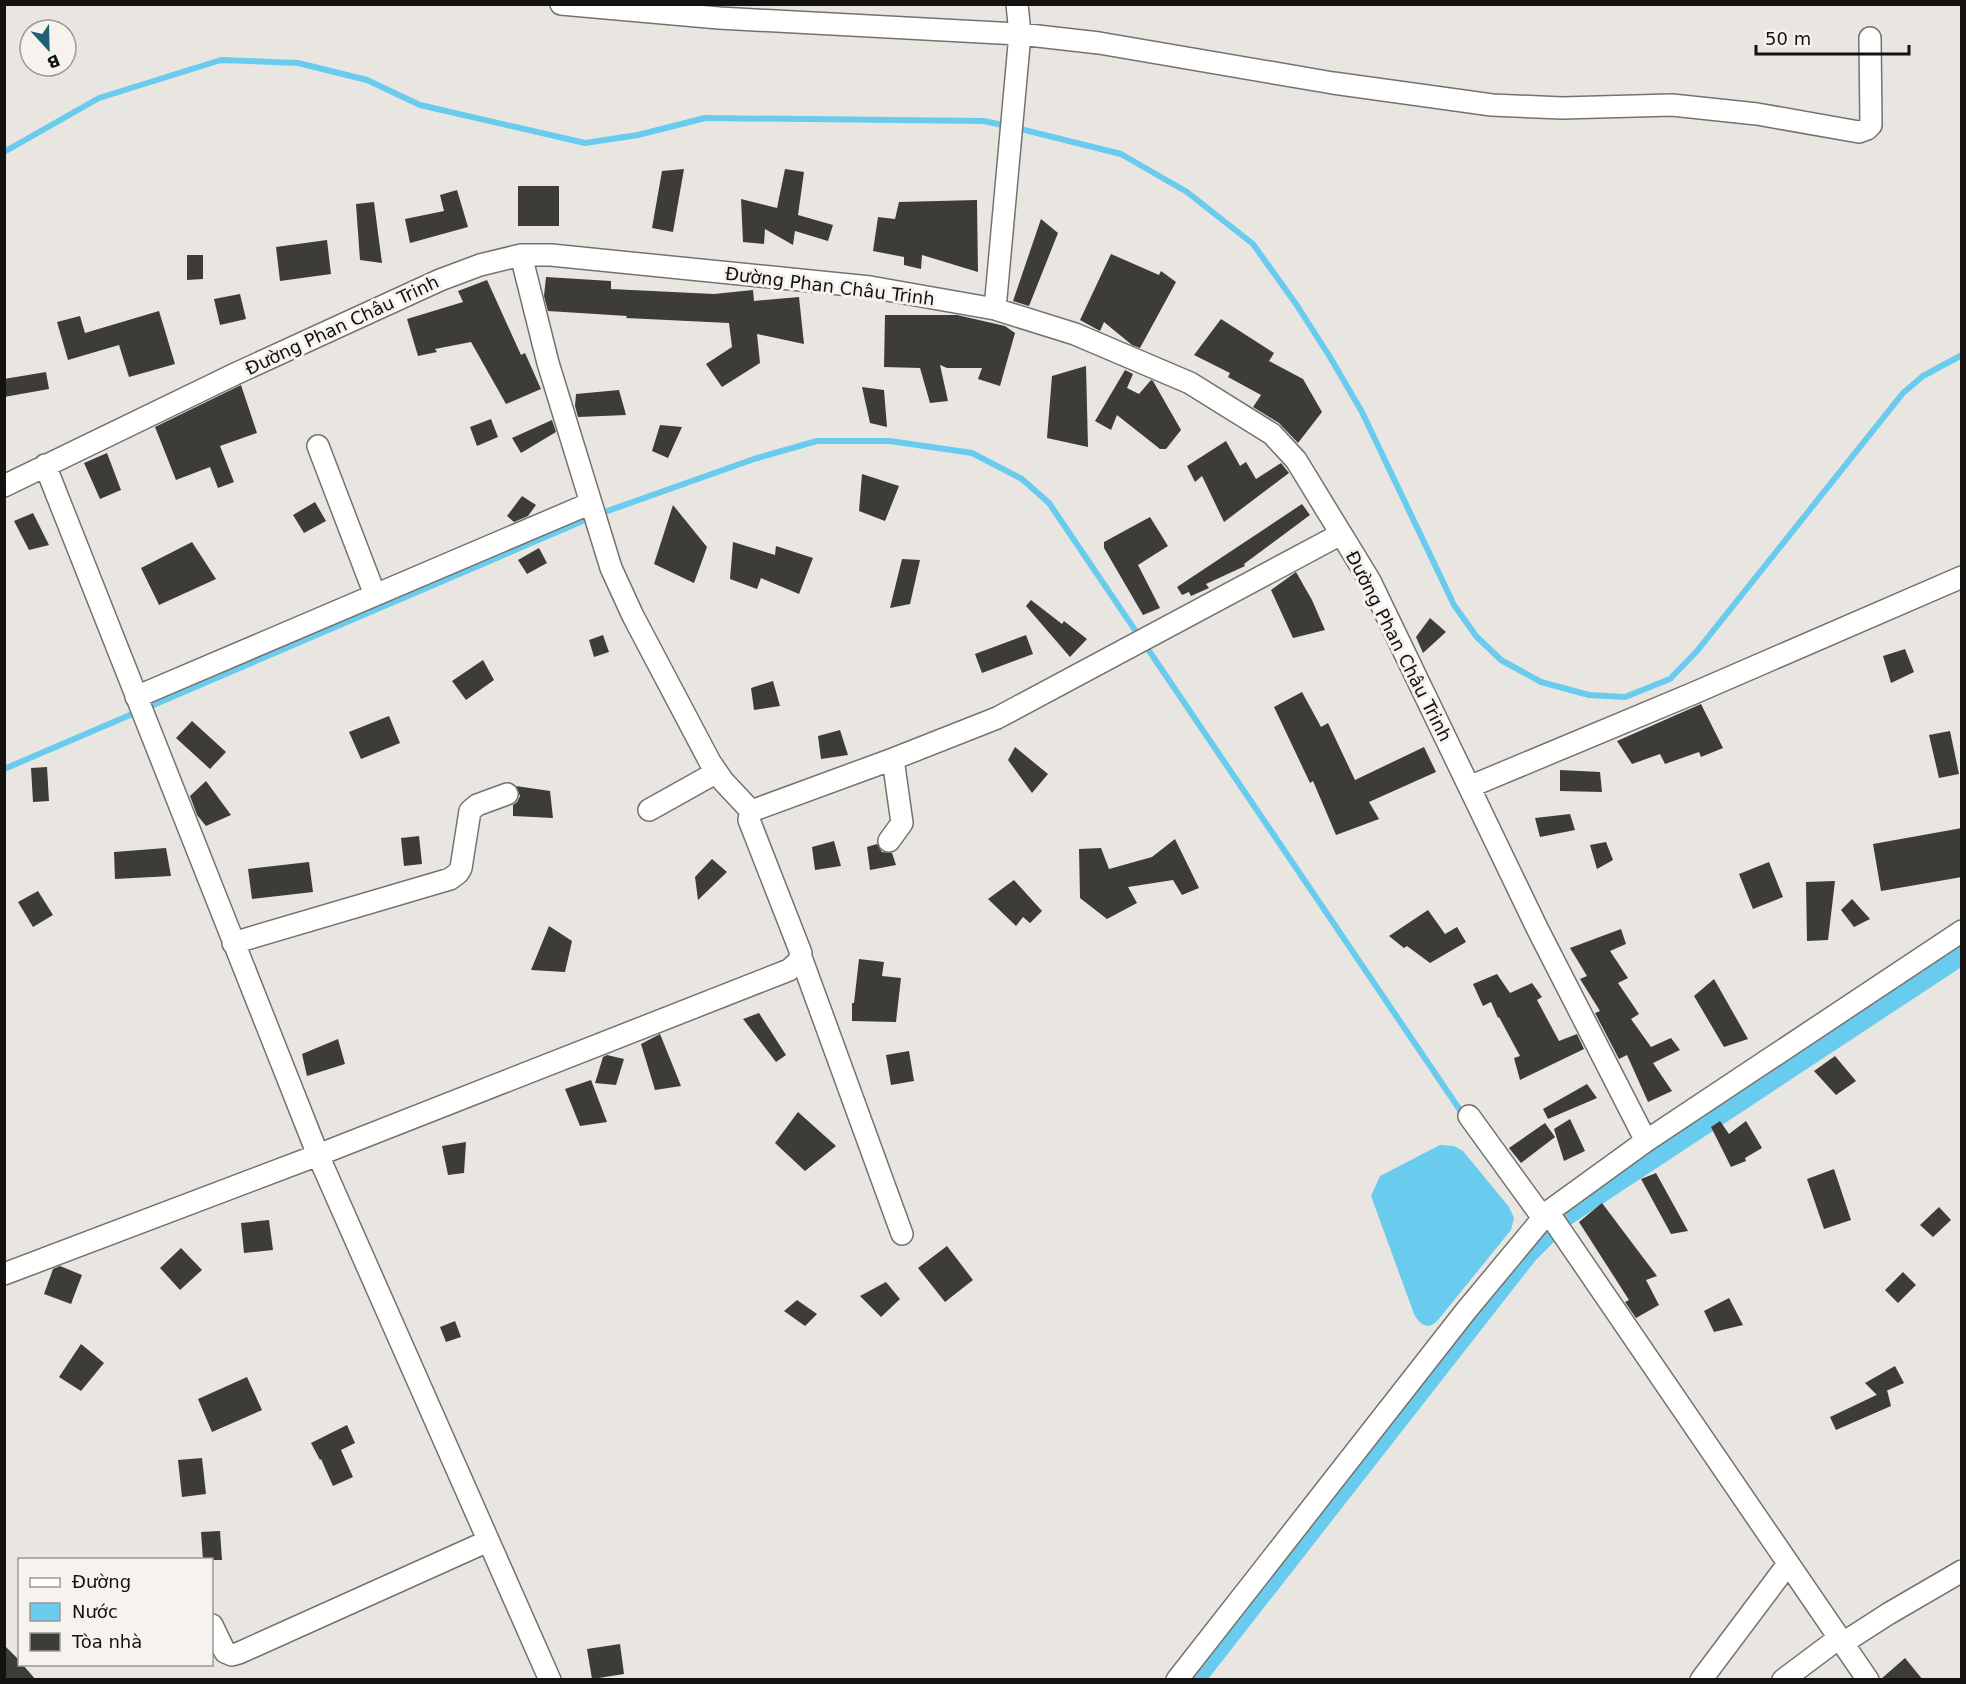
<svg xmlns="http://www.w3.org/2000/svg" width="1966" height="1684" viewBox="0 0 1966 1684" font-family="'DejaVu Sans',sans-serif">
	<rect width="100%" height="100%" fill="#e9e6e2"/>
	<path fill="#69ccee" d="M 1440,1145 L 1454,1146 L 1463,1151 L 1509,1207 L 1514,1218 L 1511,1230 L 1438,1320 C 1428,1331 1420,1325 1414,1314 L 1371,1196 L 1380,1176 Z"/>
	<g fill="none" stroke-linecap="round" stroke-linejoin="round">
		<path stroke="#69ccee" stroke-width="6" d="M 1016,128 L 1121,154 L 1187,192 L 1253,244 L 1296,304 L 1330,357 L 1362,412 L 1454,605 L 1476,636 L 1501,660 L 1541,682 L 1589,695 L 1625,697 L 1670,679 L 1697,651 L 1903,393 L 1923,376 L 1962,355
			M 4,152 L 99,98 L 221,60 L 298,63 L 367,80 L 420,105 L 585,143 L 638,135 L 705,118 L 984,121 L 1007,126
			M 4,769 L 599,514 L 754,459 L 817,441 L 890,441 L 972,453 L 1022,479 L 1049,503 L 1464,1116"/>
		<path stroke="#69ccee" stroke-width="21" d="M 1194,1680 L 1528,1253 L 1565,1216 L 1962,954"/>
	</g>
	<path fill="#3e3c39" d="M 684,169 L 673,232 L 652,228 L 662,171 Z
		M 785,169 L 804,172 L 798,215 L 833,225 L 828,241 L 795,231 L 793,245 L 765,229 L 764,244 L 743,242 L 741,199 L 777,208 Z
		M 518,186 L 559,186 L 559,226 L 518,226 Z
		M 457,190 L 468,227 L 410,243 L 405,219 L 444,211 L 440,195 Z
		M 977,200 L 978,272 L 922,255 L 921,269 L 904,265 L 904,257 L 873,251 L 878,217 L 895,219 L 899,202 Z
		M 374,202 L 378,233 L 382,263 L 360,260 L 356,204 Z
		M 1041,219 L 1058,233 L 1029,306 L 1013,301 Z
		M 327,240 L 331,274 L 280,281 L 276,247 Z
		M 1111,254 L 1159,275 L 1161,271 L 1176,282 L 1140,348 L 1132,345 L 1104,322 L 1100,331 L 1080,320 Z
		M 187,255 L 203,255 L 203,279 L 187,280 Z
		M 546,277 L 611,281 L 611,289 L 714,294 L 753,290 L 754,301 L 799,297 L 804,344 L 757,334 L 760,363 L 722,387 L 706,364 L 732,347 L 729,323 L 626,318 L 627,316 L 548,311 L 544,296 Z
		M 487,280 L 521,355 L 525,353 L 541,389 L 506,404 L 471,342 L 435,349 L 437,352 L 418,356 L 407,319 L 463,302 L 458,291 Z
		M 240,294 L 246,319 L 220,325 L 214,299 Z
		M 159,311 L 175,364 L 129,377 L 119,345 L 68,360 L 57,322 L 80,316 L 85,333 Z
		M 885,315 L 957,315 L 1005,326 L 1015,333 L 1000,386 L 978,379 L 982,368 L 947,368 L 940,365 L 948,401 L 930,403 L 920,368 L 884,367 Z
		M 1221,319 L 1274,353 L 1269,361 L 1303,379 L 1322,412 L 1298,443 L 1279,423 L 1253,407 L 1261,395 L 1228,377 L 1230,373 L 1194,355 Z
		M 1086,366 L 1088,447 L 1047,438 L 1052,376 Z
		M 1125,370 L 1133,374 L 1127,388 L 1139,394 L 1151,380 L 1153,381 L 1181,430 L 1166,449 L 1160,449 L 1117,415 L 1111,430 L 1095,421 Z
		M 46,372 L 49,389 L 4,397 L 4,379 Z
		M 241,385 L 257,433 L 220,446 L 234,482 L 218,488 L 210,467 L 176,480 L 155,427 Z
		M 862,387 L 884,390 L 887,427 L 870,423 Z
		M 619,390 L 626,415 L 578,417 L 575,406 L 576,394 Z
		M 491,419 L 498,437 L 477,446 L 470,427 Z
		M 552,420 L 556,432 L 521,453 L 512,438 Z
		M 660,425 L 682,427 L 668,458 L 652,451 Z
		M 1226,441 L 1240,466 L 1246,462 L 1256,479 L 1281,463 L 1289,473 L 1224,522 L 1202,476 L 1195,482 L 1187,466 Z
		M 107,453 L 121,490 L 100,499 L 84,463 Z
		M 862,474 L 899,486 L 885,521 L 859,511 Z
		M 522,496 L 536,505 L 528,516 L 514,522 L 507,516 Z
		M 315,502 L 326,521 L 304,533 L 293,515 Z
		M 1302,504 L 1310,515 L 1244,564 L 1245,566 L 1206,584 L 1209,588 L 1191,596 L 1189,592 L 1182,595 L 1177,587 Z
		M 673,505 L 707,547 L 694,583 L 654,564 Z
		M 33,513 L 49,545 L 29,550 L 14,521 Z
		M 1150,517 L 1168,546 L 1138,565 L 1160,608 L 1143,615 L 1104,548 L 1104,542 Z
		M 192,542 L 216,579 L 159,605 L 141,568 Z
		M 733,542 L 775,555 L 776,546 L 813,558 L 799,594 L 761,578 L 757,589 L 730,579 Z
		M 539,548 L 547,563 L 527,574 L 518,560 Z
		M 902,559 L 920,560 L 910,604 L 890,608 Z
		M 1296,572 L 1312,600 L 1325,630 L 1293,638 L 1271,590 Z
		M 1031,600 L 1062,624 L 1064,621 L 1087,639 L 1070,657 L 1026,606 Z
		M 1430,618 L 1446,632 L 1423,653 L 1416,637 Z
		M 603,635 L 609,652 L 594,657 L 589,640 Z
		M 1026,635 L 1033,654 L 982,673 L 975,654 Z
		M 1905,649 L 1914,672 L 1891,683 L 1883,656 Z
		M 483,660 L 494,680 L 466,700 L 452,681 Z
		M 773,681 L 780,706 L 754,710 L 751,688 Z
		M 1302,692 L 1321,727 L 1328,723 L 1355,780 L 1424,747 L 1436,772 L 1369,802 L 1379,819 L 1336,835 L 1313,781 L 1310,783 L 1274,707 Z
		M 1701,704 L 1723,748 L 1701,757 L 1699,752 L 1665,764 L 1660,754 L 1632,764 L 1617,741 Z
		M 389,716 L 400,743 L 361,759 L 349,732 Z
		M 192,721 L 226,752 L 210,769 L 176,738 Z
		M 840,730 L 848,755 L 821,759 L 818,736 Z
		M 1950,731 L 1959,774 L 1939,778 L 1929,735 Z
		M 1015,747 L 1048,774 L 1032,793 L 1008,760 Z
		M 47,767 L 49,801 L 33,802 L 31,768 Z
		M 1560,770 L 1600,772 L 1602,792 L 1560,791 Z
		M 206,781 L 231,815 L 206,826 L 197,815 L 190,796 Z
		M 516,786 L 550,791 L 553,818 L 513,816 L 513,805 L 517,802 L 520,796 Z
		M 1570,814 L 1575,830 L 1540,837 L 1535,818 Z
		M 1962,828 L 1962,877 L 1881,891 L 1873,844 Z
		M 419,836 L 422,864 L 404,866 L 401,838 Z
		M 1175,839 L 1199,888 L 1182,895 L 1173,880 L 1128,887 L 1137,903 L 1107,919 L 1080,898 L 1079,849 L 1101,848 L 1109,869 L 1152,857 Z
		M 834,841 L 841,866 L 815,870 L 812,847 Z
		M 1606,842 L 1613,860 L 1597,869 L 1590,845 Z
		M 877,844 L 882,852 L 892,853 L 896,865 L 870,870 L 867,847 Z
		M 166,848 L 171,876 L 115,879 L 114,852 Z
		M 712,859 L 727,872 L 698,900 L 695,877 Z
		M 309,862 L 313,892 L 252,899 L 248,869 Z
		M 1769,862 L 1783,897 L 1753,909 L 1739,874 Z
		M 1014,880 L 1042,911 L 1030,923 L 1023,917 L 1016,926 L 988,899 Z
		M 1835,881 L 1828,940 L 1807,941 L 1806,882 Z
		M 38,891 L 53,915 L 33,927 L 18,902 Z
		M 1852,899 L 1870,919 L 1854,927 L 1841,910 Z
		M 1428,910 L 1445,934 L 1457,927 L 1466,942 L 1430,963 L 1407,946 L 1404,948 L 1389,936 Z
		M 549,926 L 572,941 L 565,972 L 531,970 Z
		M 1621,929 L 1626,944 L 1610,951 L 1628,978 L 1618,983 L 1639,1014 L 1631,1019 L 1651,1047 L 1671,1038 L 1680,1050 L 1653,1063 L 1672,1091 L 1648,1102 L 1627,1055 L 1619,1059 L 1595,1013 L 1600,1011 L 1580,979 L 1587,976 L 1570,948 Z
		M 859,959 L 884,962 L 882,976 L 901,978 L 896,1022 L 852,1021 L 852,1003 L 854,1003 Z
		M 1497,974 L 1510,993 L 1532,983 L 1542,997 L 1537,1000 L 1559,1041 L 1577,1034 L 1584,1049 L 1520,1080 L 1514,1058 L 1520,1056 L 1499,1017 L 1498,1018 L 1491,1002 L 1483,1006 L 1473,984 Z
		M 1714,979 L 1748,1039 L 1724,1047 L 1694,996 Z
		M 759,1013 L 786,1055 L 776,1062 L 743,1019 Z
		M 660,1034 L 681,1086 L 655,1090 L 641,1044 Z
		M 338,1039 L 345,1064 L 307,1076 L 302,1054 Z
		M 909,1051 L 914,1081 L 891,1085 L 886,1055 Z
		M 607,1055 L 624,1059 L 616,1085 L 595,1083 L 603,1057 Z
		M 1835,1056 L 1856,1081 L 1836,1095 L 1814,1071 Z
		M 591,1080 L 607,1122 L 580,1126 L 565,1089 Z
		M 1587,1084 L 1597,1098 L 1548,1119 L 1543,1109 Z
		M 798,1112 L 836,1146 L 805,1171 L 775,1143 Z
		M 1570,1119 L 1585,1151 L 1564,1161 L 1554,1129 Z
		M 1720,1121 L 1729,1134 L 1746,1121 L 1762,1148 L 1745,1158 L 1746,1161 L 1731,1167 L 1711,1127 Z
		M 1545,1123 L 1555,1137 L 1521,1163 L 1509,1148 Z
		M 466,1142 L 464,1173 L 448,1175 L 442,1146 Z
		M 1834,1169 L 1851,1220 L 1824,1229 L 1807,1179 Z
		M 1656,1173 L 1688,1231 L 1671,1234 L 1641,1179 Z
		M 1602,1203 L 1657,1276 L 1646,1280 L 1659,1305 L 1636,1318 L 1625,1302 L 1629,1300 L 1579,1222 Z
		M 1939,1207 L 1951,1220 L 1933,1237 L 1920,1225 Z
		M 269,1220 L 273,1250 L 244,1253 L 241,1223 Z
		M 947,1246 L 973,1280 L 945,1302 L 918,1268 Z
		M 181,1248 L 202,1270 L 180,1290 L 160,1268 Z
		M 60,1266 L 82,1275 L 71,1304 L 44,1294 L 53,1269 Z
		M 1903,1272 L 1916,1285 L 1898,1303 L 1885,1290 Z
		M 886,1282 L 900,1299 L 881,1317 L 860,1296 Z
		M 1729,1298 L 1743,1325 L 1714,1332 L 1704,1311 Z
		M 797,1300 L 817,1314 L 805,1326 L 784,1311 Z
		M 455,1321 L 461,1337 L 446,1342 L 440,1327 Z
		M 81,1344 L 104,1363 L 81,1391 L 59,1377 Z
		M 1895,1366 L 1904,1383 L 1877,1395 L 1865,1383 Z
		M 247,1377 L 262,1410 L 212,1432 L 198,1399 Z
		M 1887,1390 L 1891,1406 L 1836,1430 L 1830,1417 Z
		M 347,1425 L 355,1443 L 341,1450 L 353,1477 L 333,1486 L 321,1459 L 320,1460 L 311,1443 Z
		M 202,1458 L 206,1494 L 182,1497 L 178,1460 Z
		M 220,1531 L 222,1560 L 203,1560 L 201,1532 Z
		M 620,1644 L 624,1674 L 592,1679 L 587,1649 Z
		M 4,1645 L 20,1661 L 20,1665 L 23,1665 L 36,1680 L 4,1680 Z
		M 1905,1658 L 1923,1680 L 1881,1680 L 1881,1679 Z"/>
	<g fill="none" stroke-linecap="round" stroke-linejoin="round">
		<g stroke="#75726e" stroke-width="24">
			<path id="minor" d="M 561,4 L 719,18 L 1020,34 L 1099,43 L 1333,83 L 1492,105 L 1562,108 L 1672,105 L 1757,114 L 1859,132 L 1867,129 L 1871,125 L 1870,38
				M 521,255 L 548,363 L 611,568 L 633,616 L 710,762 L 723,781 L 752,812
				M 995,309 L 1020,34 L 1017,4
				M 318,446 L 375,595
				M 45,465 L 318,1155 L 550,1680
				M 4,486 L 235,374 L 440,280 L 480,265 L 521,255 L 551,255 L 870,287 L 995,309 L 1075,334 L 1190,383 L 1272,434 L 1296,460 L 1370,581 L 1537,928 L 1646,1141
				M 136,697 L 591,503
				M 1469,787 L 1694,693 L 1962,577
				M 649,810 L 717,772
				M 889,841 L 902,823 L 893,759
				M 233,943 L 450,879 L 458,873 L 461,868 L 470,811 L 477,805 L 507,794
				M 801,957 L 902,1234
				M 1469,1116 L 1543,1218
				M 1548,1212 L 1868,1680
				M 4,1274 L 318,1155 L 789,970 L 799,961 L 801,953 L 749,820 L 750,814 L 754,810 L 893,759 L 997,718 L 1341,534
				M 212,1625 L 225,1652 L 232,1655 L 239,1653 L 488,1541
				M 1843,1643 L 1888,1614 L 1962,1571
				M 1177,1680 L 1465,1312 L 1548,1212 L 1646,1141 L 1962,931
				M 1701,1680 L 1788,1564
				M 1783,1680 L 1839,1638"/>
		</g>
		<use href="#minor" stroke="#fff" stroke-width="21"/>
	</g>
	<g text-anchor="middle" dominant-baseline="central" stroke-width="6" stroke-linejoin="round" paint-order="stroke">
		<g font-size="18" fill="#131211" stroke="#f6f3ef">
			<text transform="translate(830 286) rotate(7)">Đường Phan Châu Trinh</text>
			<text transform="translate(342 325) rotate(-25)">Đường Phan Châu Trinh</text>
			<text transform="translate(1399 646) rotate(63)">Đường Phan Châu Trinh</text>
		</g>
	</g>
	<rect width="1966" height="1684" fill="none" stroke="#131211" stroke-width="12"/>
	<rect x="18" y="1558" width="195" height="108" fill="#f6f3ef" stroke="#9b9996" stroke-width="1.5"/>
	<rect x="30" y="1578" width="30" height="9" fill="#ffffff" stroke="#9b9996" stroke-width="1.5"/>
	<text x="72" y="1588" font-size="18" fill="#131211">Đường</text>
	<rect x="30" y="1603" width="30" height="18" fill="#69ccee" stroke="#9b9996" stroke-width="1.5"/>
	<text x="72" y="1618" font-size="18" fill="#131211">Nước</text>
	<rect x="30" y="1633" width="30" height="18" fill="#3e3c39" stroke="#9b9996" stroke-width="1.5"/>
	<text x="72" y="1648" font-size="18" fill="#131211">Tòa nhà</text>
	<g transform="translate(48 48) rotate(158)"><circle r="28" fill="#f6f3ef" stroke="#9b9996" stroke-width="1.5"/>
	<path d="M0-4.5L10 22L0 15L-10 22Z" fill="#206075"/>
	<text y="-9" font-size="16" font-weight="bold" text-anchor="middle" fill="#131211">B</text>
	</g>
	<path d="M1756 45v9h153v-9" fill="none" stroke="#131211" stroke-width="3"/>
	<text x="1765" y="45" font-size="18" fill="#131211" stroke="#f6f3ef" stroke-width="4.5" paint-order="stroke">50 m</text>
</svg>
